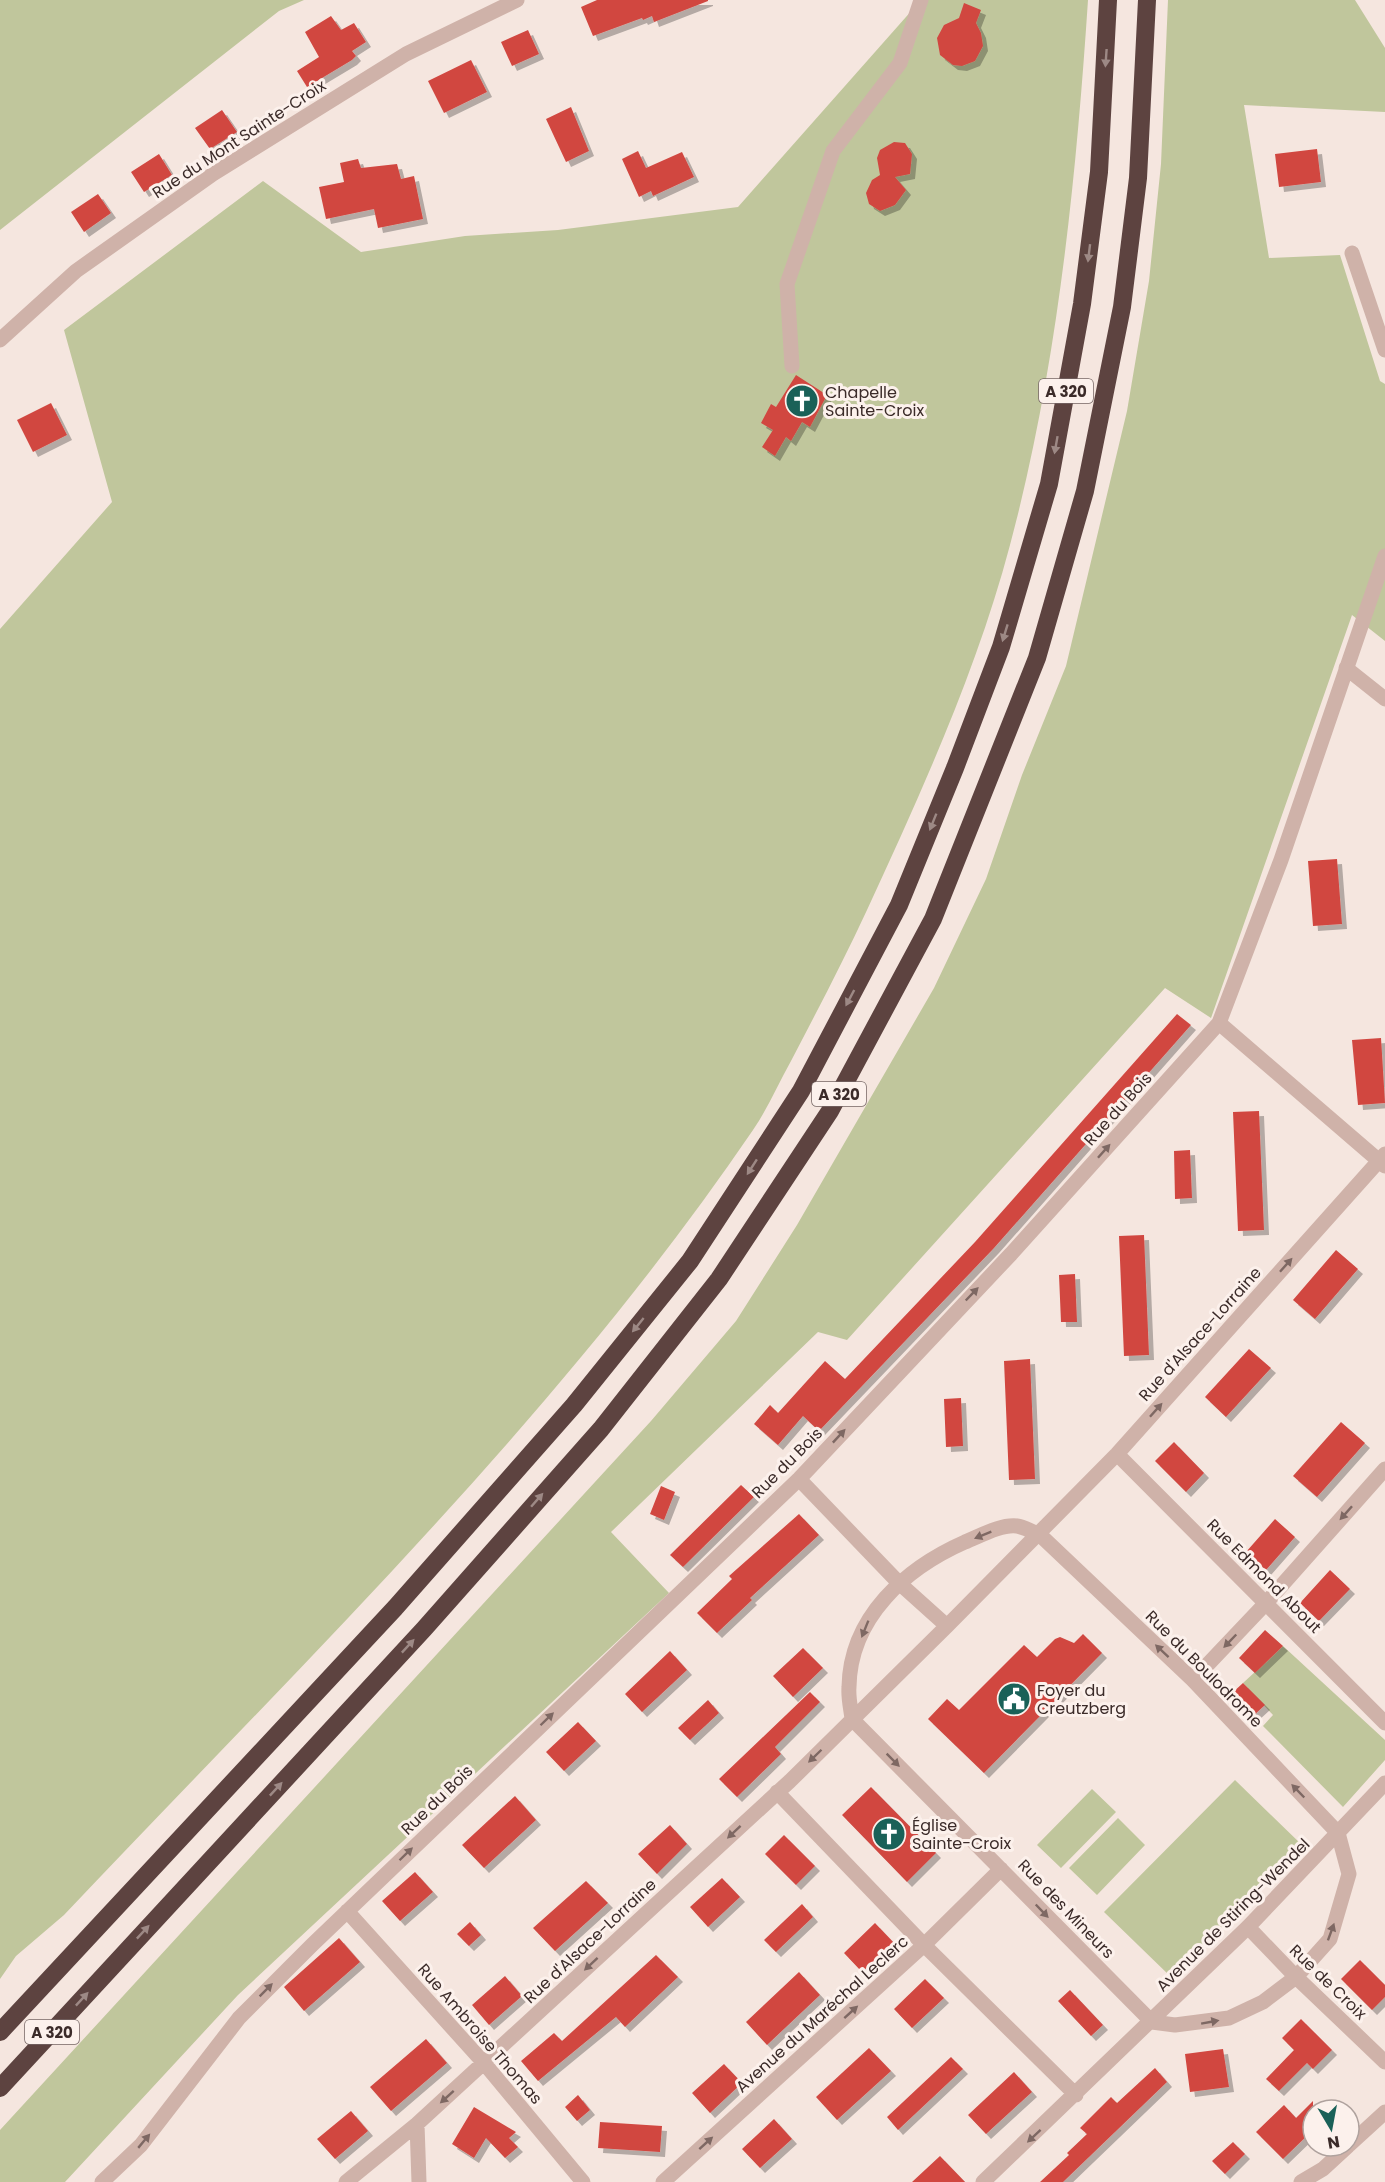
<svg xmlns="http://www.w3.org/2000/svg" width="1385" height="2182" viewBox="0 0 1385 2182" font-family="Poppins,sans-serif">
	<defs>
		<filter id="shadow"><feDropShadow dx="5" dy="5" stdDeviation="0" flood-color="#0004"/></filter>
	</defs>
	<rect width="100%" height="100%" fill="#f5e6df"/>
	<path fill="#c0c69c" d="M 0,0 L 304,0 L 279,11 L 0,230 Z
		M 921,0 L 1088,0 C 1076,181 1057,369 1010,545 C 977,670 921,793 867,910 C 843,962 817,1011 791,1061 C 778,1084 768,1108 753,1130 C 558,1417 302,1663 64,1915 L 16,1956 L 0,1979 L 0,629 L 112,502 L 64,330 L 263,181 L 361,252 L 465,236 L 558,230 L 738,207 Z
		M 1168,0 L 1355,0 L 1385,48 L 1385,112 L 1244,105 L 1269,258 L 1340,255 L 1380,381 L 1385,384 L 1385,641 L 1352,615 L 1211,1018 L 1165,988 L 847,1340 L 818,1332 L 611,1532 L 669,1593 L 238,1995 L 65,2182 L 0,2182 L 0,2130 L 651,1421 L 736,1321 L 797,1225 L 934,988 L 986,879 L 1022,775 L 1066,666 L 1127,411 L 1149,281 L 1161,164 Z
		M 1283,1646 L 1385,1740 L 1385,1760 L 1343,1807 L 1263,1726 L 1273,1715 L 1243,1683 Z
		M 1235,1780 L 1302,1845 L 1172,1978 L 1104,1912 Z
		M 1092,1789 L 1116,1812 L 1061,1868 L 1037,1845 Z
		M 1118,1818 L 1145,1845 L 1097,1895 L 1069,1868 Z"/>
	<path fill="#d14741" filter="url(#shadow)" d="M 597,0 L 708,0 L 708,1 L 654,22 L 652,16 L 643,20 L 642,18 L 593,36 L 581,7 Z
		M 964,3 L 981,10 L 976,23 L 981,33 L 983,46 L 975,61 L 962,66 L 953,65 L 940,55 L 937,38 L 944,25 L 959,18 Z
		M 331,16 L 341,30 L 354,23 L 366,42 L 352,51 L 356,56 L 352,60 L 307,87 L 297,71 L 319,57 L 305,32 Z
		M 528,30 L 539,54 L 512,66 L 501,42 Z
		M 471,60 L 487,92 L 444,113 L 428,81 Z
		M 571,107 L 589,151 L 566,162 L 546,119 Z
		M 222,110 L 237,132 L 210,149 L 195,128 Z
		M 894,142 L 905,143 L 912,154 L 910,174 L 895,177 L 906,190 L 895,205 L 880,211 L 869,204 L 866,193 L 872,180 L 880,175 L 877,158 L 880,150 Z
		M 1317,149 L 1321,182 L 1279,187 L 1275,154 Z
		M 638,151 L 646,168 L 682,152 L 694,177 L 653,196 L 651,191 L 639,197 L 622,159 Z
		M 159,154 L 172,175 L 144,192 L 131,172 Z
		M 358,159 L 361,168 L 397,164 L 401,179 L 414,176 L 423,219 L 378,228 L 374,209 L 326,219 L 319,187 L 344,182 L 340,163 Z
		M 98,194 L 111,213 L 84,232 L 71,212 Z
		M 796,375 L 827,395 L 810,427 L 802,422 L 791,441 L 786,437 L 775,456 L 762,447 L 773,430 L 761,423 L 771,404 L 776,407 Z
		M 51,403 L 67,435 L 33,452 L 17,420 Z
		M 1337,859 L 1342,924 L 1313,926 L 1308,861 Z
		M 1177,1014 L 1191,1025 L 994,1248 L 819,1431 L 803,1416 L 778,1445 L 754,1424 L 770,1405 L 778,1413 L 825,1361 L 845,1379 L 975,1242 Z
		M 1381,1038 L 1385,1103 L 1358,1105 L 1352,1040 Z
		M 1259,1111 L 1264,1230 L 1238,1231 L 1233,1112 Z
		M 1190,1150 L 1192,1198 L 1175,1199 L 1174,1151 Z
		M 1144,1235 L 1149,1355 L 1124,1356 L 1119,1236 Z
		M 1336,1250 L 1358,1269 L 1315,1319 L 1293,1300 Z
		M 1075,1274 L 1077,1322 L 1061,1322 L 1059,1275 Z
		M 1249,1349 L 1271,1368 L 1226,1417 L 1205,1397 Z
		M 1030,1359 L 1035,1479 L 1009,1480 L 1004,1361 Z
		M 961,1398 L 963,1446 L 946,1447 L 944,1399 Z
		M 1341,1422 L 1365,1443 L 1317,1497 L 1293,1476 Z
		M 1174,1442 L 1204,1473 L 1186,1492 L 1155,1461 Z
		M 741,1485 L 754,1497 L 683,1567 L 670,1555 Z
		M 661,1486 L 675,1492 L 664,1520 L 650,1514 Z
		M 799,1514 L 819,1535 L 750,1598 L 752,1600 L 717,1633 L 697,1613 L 732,1579 L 729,1576 Z
		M 1275,1519 L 1295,1537 L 1266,1570 L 1246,1552 Z
		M 1330,1570 L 1350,1589 L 1319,1621 L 1300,1603 Z
		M 1265,1630 L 1283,1646 L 1255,1673 L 1239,1658 Z
		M 1083,1634 L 1102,1653 L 984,1773 L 928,1719 L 947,1699 L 959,1710 L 1024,1645 L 1037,1657 L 1055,1639 L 1060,1637 L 1074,1643 Z
		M 803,1648 L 823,1668 L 793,1697 L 773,1676 Z
		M 670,1651 L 687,1670 L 642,1712 L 625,1694 Z
		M 1243,1683 L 1265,1705 L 1253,1716 L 1231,1694 Z
		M 810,1692 L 820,1702 L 775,1747 L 781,1754 L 737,1797 L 719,1779 Z
		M 708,1700 L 719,1713 L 690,1740 L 678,1728 Z
		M 578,1722 L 596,1741 L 564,1771 L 546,1752 Z
		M 871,1787 L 936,1853 L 907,1882 L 842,1815 Z
		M 515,1796 L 536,1820 L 484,1868 L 462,1845 Z
		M 670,1825 L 687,1844 L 657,1874 L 638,1854 Z
		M 784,1835 L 815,1866 L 796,1885 L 765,1854 Z
		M 415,1872 L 433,1892 L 400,1921 L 382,1901 Z
		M 722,1878 L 740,1897 L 708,1927 L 690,1907 Z
		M 586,1881 L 608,1903 L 555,1951 L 533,1928 Z
		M 802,1904 L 813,1917 L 776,1952 L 764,1940 Z
		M 470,1922 L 481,1935 L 469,1946 L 457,1934 Z
		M 875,1923 L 894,1943 L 862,1972 L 844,1953 Z
		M 339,1938 L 360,1962 L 304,2011 L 284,1987 Z
		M 656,1955 L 678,1977 L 625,2027 L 616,2017 L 538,2081 L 521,2061 L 554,2033 L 562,2041 Z
		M 1360,1960 L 1385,1985 L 1385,1997 L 1372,2010 L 1341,1979 Z
		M 799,1972 L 820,1995 L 767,2045 L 746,2022 Z
		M 505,1976 L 522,1996 L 489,2025 L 472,2005 Z
		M 925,1979 L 944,1998 L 912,2028 L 894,2009 Z
		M 1070,1990 L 1103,2025 L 1091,2036 L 1058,2001 Z
		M 1301,2019 L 1332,2050 L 1313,2069 L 1307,2063 L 1279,2091 L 1266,2079 L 1294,2050 L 1282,2038 Z
		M 426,2039 L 447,2063 L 391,2111 L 370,2087 Z
		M 869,2048 L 891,2071 L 837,2120 L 816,2097 Z
		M 1223,2049 L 1229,2087 L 1190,2092 L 1185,2054 Z
		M 951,2057 L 963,2069 L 898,2130 L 887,2117 Z
		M 724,2064 L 742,2083 L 710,2113 L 692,2093 Z
		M 1155,2068 L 1167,2082 L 1063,2182 L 1040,2182 L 1069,2155 L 1067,2153 L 1087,2134 L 1080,2128 L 1111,2097 L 1117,2103 Z
		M 1014,2072 L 1032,2092 L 986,2134 L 968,2115 Z
		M 578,2095 L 590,2110 L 577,2121 L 565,2107 Z
		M 1313,2101 L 1313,2130 L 1283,2159 L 1256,2132 L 1284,2105 L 1296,2118 Z
		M 474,2107 L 516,2132 L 509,2138 L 518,2147 L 505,2158 L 486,2138 L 474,2158 L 452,2144 Z
		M 351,2111 L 368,2131 L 335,2159 L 317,2139 Z
		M 774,2119 L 792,2139 L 760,2168 L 742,2149 Z
		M 600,2122 L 662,2126 L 660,2152 L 598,2148 Z
		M 1233,2142 L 1245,2154 L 1225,2174 L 1212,2161 Z
		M 940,2156 L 965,2182 L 912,2182 Z"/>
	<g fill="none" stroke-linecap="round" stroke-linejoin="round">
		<path stroke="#cfb2a9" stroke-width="15" d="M 1352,253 L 1385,350
			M 0,340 L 76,271 L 213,174 L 406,54 L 517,0
			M 792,366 L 787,284 L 833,151 L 900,63 L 921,0
			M 1346,668 L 1385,699
			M 1219,1023 L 1385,1166
			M 1117,1454 L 1385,1723
			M 799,1479 L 898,1582 L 947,1626
			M 1193,1680 L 1266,1603 L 1385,1469
			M 852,1719 C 851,1709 848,1698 849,1687 C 850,1617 906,1568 965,1542 C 980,1536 1001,1524 1017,1526 C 1024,1527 1032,1532 1039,1534 L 1193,1680 L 1338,1833 L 1349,1874 L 1330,1939 L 1296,1977 L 1263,2002 L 1229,2018 L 1175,2025 L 1152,2022
			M 852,1719 L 1152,2022
			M 777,1792 L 924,1945 L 1076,2095
			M 347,1911 L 484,2063 L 583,2182
			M 1248,1927 L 1296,1977 L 1385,2062
			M 417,2124 L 419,2182
			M 1349,2145 L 1385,2112
			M 102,2182 L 141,2145 L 239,2018 L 313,1944 L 799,1479 L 1011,1254 L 1219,1023 L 1281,860 L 1385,556
			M 346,2182 L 417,2124 L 790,1781 L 947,1626 L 1117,1454 L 1385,1154
			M 663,2182 L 924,1945 L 1001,1869
			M 983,2182 L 1248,1927 L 1385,1783
			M 1301,2182 L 1323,2169 L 1348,2146"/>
		<path stroke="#5d4340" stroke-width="18" d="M 0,2032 L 395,1608 L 574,1405 L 690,1261 L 801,1091 L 899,905 L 955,768 L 1001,647 L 1049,484 L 1082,304 L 1099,172 L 1108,0
			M 0,2088 L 424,1629 L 601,1429 L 719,1279 L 830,1111 L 933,919 L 1037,658 L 1085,491 L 1122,307 L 1138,178 L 1147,0"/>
	</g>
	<defs><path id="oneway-solid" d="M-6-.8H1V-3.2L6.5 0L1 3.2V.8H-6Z" transform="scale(1.5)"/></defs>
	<g fill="#9d8985">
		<use href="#oneway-solid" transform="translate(1106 58) rotate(94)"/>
		<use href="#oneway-solid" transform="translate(1089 253) rotate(97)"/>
		<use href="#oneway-solid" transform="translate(1056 445) rotate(100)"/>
		<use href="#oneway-solid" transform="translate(1005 633) rotate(107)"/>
		<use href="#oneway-solid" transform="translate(933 822) rotate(112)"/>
		<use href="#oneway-solid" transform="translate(850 998) rotate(118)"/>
		<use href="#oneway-solid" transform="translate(752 1167) rotate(123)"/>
		<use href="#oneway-solid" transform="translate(638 1325) rotate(129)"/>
		<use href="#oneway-solid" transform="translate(537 1500) rotate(-49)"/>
		<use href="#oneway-solid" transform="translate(408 1646) rotate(-47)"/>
		<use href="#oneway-solid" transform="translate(276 1789) rotate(-47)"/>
		<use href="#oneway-solid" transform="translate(143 1932) rotate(-47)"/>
		<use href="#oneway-solid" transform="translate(82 1999) rotate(-47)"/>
	</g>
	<g fill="#7e6863">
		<use href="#oneway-solid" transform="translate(1104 1151) rotate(-48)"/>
		<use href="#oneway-solid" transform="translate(1286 1265) rotate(-48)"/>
		<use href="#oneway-solid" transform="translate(972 1294) rotate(-46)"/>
		<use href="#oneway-solid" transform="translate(1156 1410) rotate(-48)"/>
		<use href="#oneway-solid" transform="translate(839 1436) rotate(-47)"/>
		<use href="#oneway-solid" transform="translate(1346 1513) rotate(132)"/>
		<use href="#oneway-solid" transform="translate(983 1535) rotate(158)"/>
		<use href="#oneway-solid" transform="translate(865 1629) rotate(112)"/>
		<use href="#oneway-solid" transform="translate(1230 1641) rotate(134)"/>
		<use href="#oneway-solid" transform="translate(1162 1651) rotate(-137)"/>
		<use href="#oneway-solid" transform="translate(547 1719) rotate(-44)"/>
		<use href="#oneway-solid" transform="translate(815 1756) rotate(136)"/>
		<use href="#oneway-solid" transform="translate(893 1760) rotate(45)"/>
		<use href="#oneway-solid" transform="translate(1298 1791) rotate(-134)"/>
		<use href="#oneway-solid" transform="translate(734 1832) rotate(137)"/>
		<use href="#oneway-solid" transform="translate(406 1854) rotate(-44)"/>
		<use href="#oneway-solid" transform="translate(1042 1911) rotate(46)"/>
		<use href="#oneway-solid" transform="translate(1331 1932) rotate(-70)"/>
		<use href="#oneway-solid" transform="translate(591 1964) rotate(137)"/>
		<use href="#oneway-solid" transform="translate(266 1990) rotate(-45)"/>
		<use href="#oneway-solid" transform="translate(851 2012) rotate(-42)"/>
		<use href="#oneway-solid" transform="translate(1210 2022) rotate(-10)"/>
		<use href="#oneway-solid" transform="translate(447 2097) rotate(138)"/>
		<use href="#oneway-solid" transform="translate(1034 2136) rotate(137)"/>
		<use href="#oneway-solid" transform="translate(144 2141) rotate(-50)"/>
		<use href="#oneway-solid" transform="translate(706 2143) rotate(-42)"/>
	</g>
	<defs>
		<g id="church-disc" transform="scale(1.725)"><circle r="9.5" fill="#1a6158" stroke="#fcf1ec"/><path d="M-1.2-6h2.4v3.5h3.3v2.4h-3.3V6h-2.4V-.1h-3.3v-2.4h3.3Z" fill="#fff"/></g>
		<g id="civic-disc" transform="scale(1.725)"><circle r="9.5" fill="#1a6158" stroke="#fcf1ec"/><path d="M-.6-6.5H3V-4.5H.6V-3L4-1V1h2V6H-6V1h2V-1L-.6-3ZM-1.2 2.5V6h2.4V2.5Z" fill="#fff"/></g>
	</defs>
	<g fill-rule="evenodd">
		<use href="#church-disc" x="802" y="401"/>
		<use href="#civic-disc" x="1014" y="1699"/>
		<use href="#church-disc" x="889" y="1834"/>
	</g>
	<g text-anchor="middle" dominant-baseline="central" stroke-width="6" stroke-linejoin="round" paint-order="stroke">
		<g fill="#fcf1ec" stroke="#756664" stroke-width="1.5">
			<rect x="1039" y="379" width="54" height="24" rx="4.5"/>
			<rect x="812" y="1082" width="54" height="24" rx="4.5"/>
			<rect x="25" y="2020" width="54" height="24" rx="4.5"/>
		</g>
		<g font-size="15" font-weight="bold" fill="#3b2b29">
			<text x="1066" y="391">A 320</text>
			<text x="839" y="1094">A 320</text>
			<text x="52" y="2032">A 320</text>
		</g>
		<g font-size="16" fill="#3b2b29" stroke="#fcf1ec">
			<text transform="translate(239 139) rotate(-33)">Rue du Mont Sainte-Croix</text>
			<text transform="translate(1118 1109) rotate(-48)">Rue du Bois</text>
			<text transform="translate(1200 1334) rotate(-48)">Rue d'Alsace-Lorraine</text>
			<text transform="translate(787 1463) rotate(-45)">Rue du Bois</text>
			<text transform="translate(1264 1576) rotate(45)">Rue Edmond About</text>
			<text transform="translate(1204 1669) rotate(45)">Rue du Boulodrome</text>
			<text transform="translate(437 1800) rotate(-44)">Rue du Bois</text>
			<text transform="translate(1066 1909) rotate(46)">Rue des Mineurs</text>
			<text transform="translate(1233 1915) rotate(-45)">Avenue de Stiring-Wendel</text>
			<text transform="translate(590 1941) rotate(-43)">Rue d'Alsace-Lorraine</text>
			<text transform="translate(1328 1982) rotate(44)">Rue de Croix</text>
			<text transform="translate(822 2014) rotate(-42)">Avenue du Maréchal Leclerc</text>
			<text transform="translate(480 2034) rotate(49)">Rue Ambroise Thomas</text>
		</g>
		<g font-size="16" fill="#3b2b29" stroke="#fcf1ec" text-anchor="start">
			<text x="825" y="392">Chapelle<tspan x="825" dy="18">Sainte-Croix</tspan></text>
			<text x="1037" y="1690">Foyer du<tspan x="1037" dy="18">Creutzberg</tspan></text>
			<text x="912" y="1825">Église<tspan x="912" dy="18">Sainte-Croix</tspan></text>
		</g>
	</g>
	<g transform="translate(1331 2128) rotate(170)"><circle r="28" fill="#fcf1ec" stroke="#afa29e" stroke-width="1.5"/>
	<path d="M0-4.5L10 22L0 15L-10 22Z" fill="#1a6158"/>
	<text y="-9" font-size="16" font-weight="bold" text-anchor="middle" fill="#3b2b29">N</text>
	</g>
</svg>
